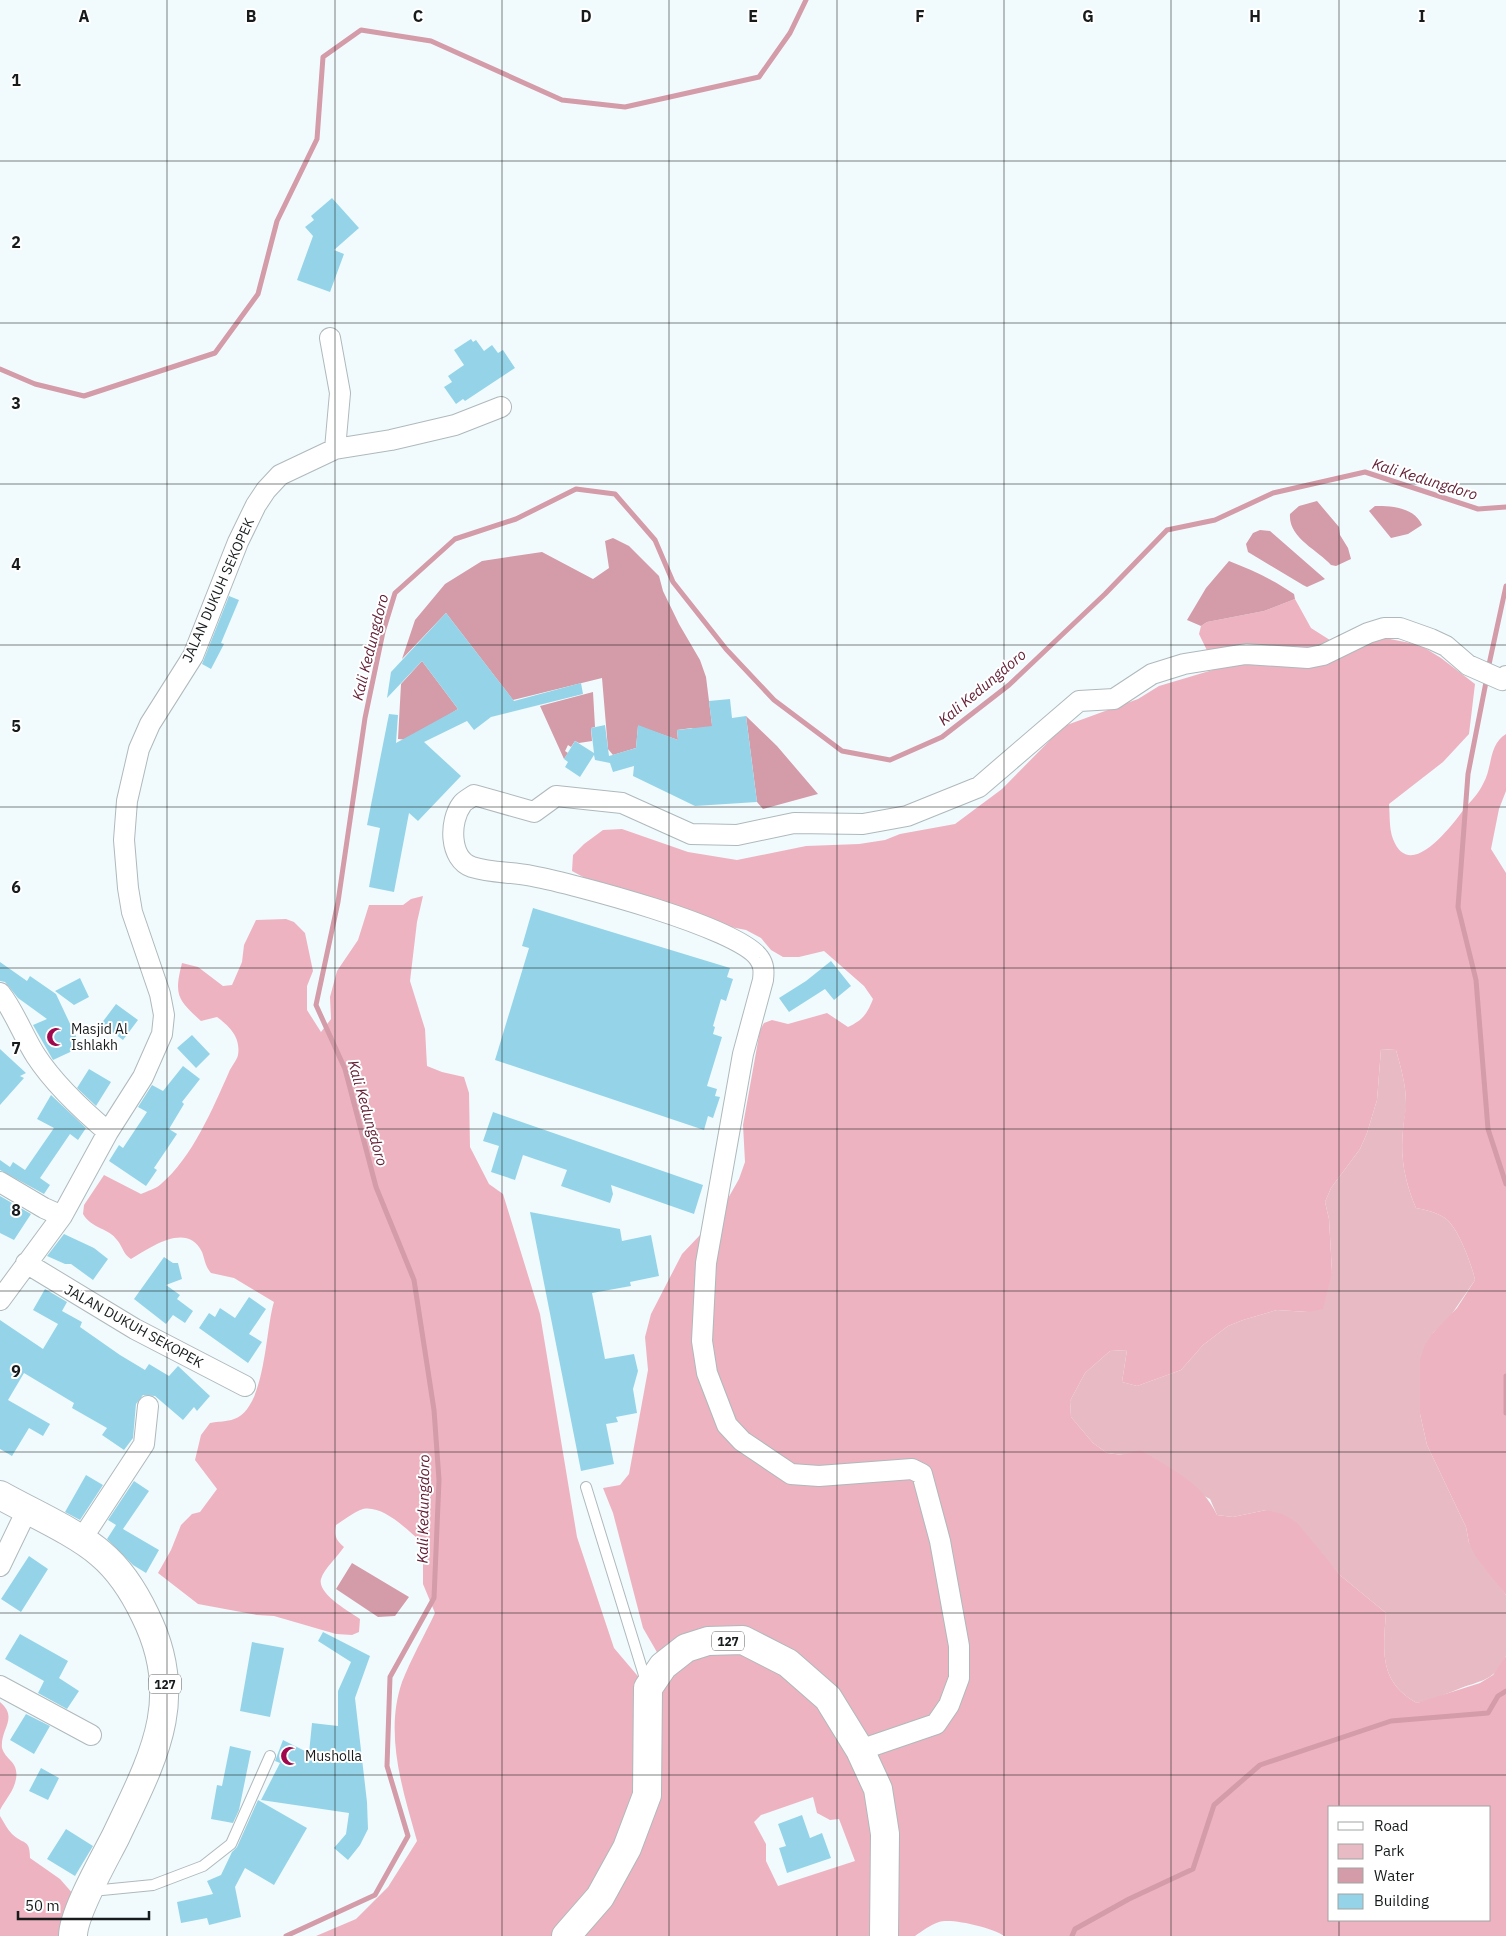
<svg xmlns="http://www.w3.org/2000/svg" width="1506" height="1936" viewBox="0 0 1506 1936" font-family="'IBM Plex Sans',sans-serif">
	<rect width="100%" height="100%" fill="#f1fbfe"/>
	<path fill="#e8bac4" d="M 1381,1049 L 1396,1050 C 1401,1068 1406,1085 1406,1103 C 1407,1112 1403,1121 1403,1130 C 1400,1158 1405,1182 1416,1208 C 1426,1210 1436,1212 1445,1218 C 1458,1227 1472,1265 1475,1280 L 1447,1321 L 1433,1333 L 1420,1414 L 1427,1445 L 1466,1527 L 1469,1543 L 1506,1595 L 1506,1656 C 1495,1680 1483,1680 1461,1688 C 1446,1694 1432,1700 1417,1703 C 1379,1682 1383,1652 1386,1613 L 1341,1576 L 1317,1549 L 1266,1510 L 1233,1517 L 1217,1515 L 1210,1499 L 1123,1455 L 1107,1453 L 1093,1443 L 1071,1417 L 1070,1401 L 1085,1373 L 1110,1351 L 1127,1350 L 1122,1382 L 1137,1386 L 1181,1370 L 1203,1345 L 1228,1326 L 1243,1320 L 1277,1310 L 1308,1312 L 1332,1272 L 1329,1219 L 1325,1202 L 1331,1188 L 1360,1149 L 1367,1133 L 1377,1100 Z"/>
	<path fill="#eeb3c1" fill-rule="evenodd" d="M 1295,599 L 1311,628 L 1333,642 L 1353,649 L 1385,638 L 1420,645 L 1441,658 L 1475,684 L 1469,734 L 1443,762 L 1389,804 C 1390,815 1389,829 1393,839 C 1410,883 1452,825 1465,808 C 1471,801 1479,793 1483,784 C 1493,767 1488,745 1506,734 L 1506,791 L 1499,809 L 1491,849 L 1506,873 L 1506,1595 L 1476,1557 L 1469,1543 L 1466,1527 L 1427,1445 L 1420,1414 L 1420,1360 L 1425,1345 L 1433,1333 L 1457,1308 L 1475,1280 C 1472,1265 1458,1227 1445,1218 C 1436,1212 1426,1210 1416,1208 C 1405,1182 1400,1158 1403,1130 C 1403,1121 1406,1112 1406,1103 C 1406,1085 1401,1068 1396,1050 L 1381,1049 L 1377,1100 L 1367,1133 L 1360,1149 L 1331,1188 L 1325,1202 L 1329,1219 L 1332,1272 L 1323,1309 L 1308,1312 L 1277,1310 L 1243,1320 L 1228,1326 L 1203,1345 L 1181,1370 L 1137,1386 L 1122,1382 L 1127,1350 L 1110,1351 L 1085,1373 L 1070,1401 L 1071,1417 L 1093,1443 L 1107,1453 L 1123,1455 L 1140,1450 C 1169,1468 1202,1482 1217,1515 L 1233,1517 L 1266,1510 L 1283,1514 L 1297,1523 L 1341,1576 L 1386,1613 C 1383,1652 1379,1682 1417,1703 L 1480,1683 L 1493,1675 L 1506,1656 L 1506,1936 L 1004,1936 C 993,1928 952,1918 939,1922 C 930,1925 922,1931 915,1936 L 316,1936 L 356,1919 L 388,1887 L 417,1841 C 403,1791 384,1734 402,1682 C 411,1659 424,1636 435,1613 L 423,1584 L 423,1543 C 408,1531 384,1505 363,1509 C 354,1512 344,1520 336,1525 C 334,1536 336,1540 344,1547 C 338,1556 324,1569 321,1579 C 317,1594 350,1612 360,1619 L 359,1632 L 352,1635 L 336,1634 L 274,1616 L 257,1615 L 198,1604 L 158,1573 L 171,1550 L 181,1525 L 192,1514 L 200,1512 L 217,1489 L 195,1460 L 201,1435 L 210,1423 C 218,1421 227,1422 234,1419 C 266,1408 265,1330 274,1302 L 234,1278 L 211,1273 C 205,1266 205,1260 202,1252 C 187,1221 150,1248 131,1259 C 123,1254 123,1247 117,1240 C 109,1228 92,1229 83,1214 L 84,1205 L 104,1175 L 141,1194 C 147,1191 156,1189 161,1184 C 192,1158 213,1108 229,1072 C 231,1067 237,1060 238,1055 C 241,1037 229,1026 217,1017 L 201,1021 C 177,999 174,995 182,963 L 198,967 L 223,986 L 232,985 L 242,962 L 244,945 L 256,920 L 286,919 L 294,922 L 305,933 L 313,971 L 307,986 L 307,1010 L 321,1032 L 331,1019 L 330,997 L 337,971 L 358,940 L 369,905 L 403,905 L 411,899 L 423,896 L 417,922 L 410,981 L 425,1029 L 427,1066 L 442,1072 L 464,1077 L 469,1093 L 470,1147 L 489,1184 L 503,1194 L 540,1314 L 577,1537 L 614,1648 L 642,1681 L 658,1654 L 643,1628 L 613,1513 L 603,1488 L 620,1485 L 629,1474 L 648,1370 L 645,1337 L 651,1314 L 682,1254 L 718,1216 L 739,1179 L 745,1162 L 743,1125 L 760,1030 L 764,1023 L 772,1020 L 788,1024 L 827,1013 L 848,1027 C 863,1020 867,1014 873,999 L 864,986 L 824,951 L 799,957 L 783,957 L 771,950 L 761,938 L 746,930 L 705,922 L 609,891 L 572,871 L 573,855 L 584,844 L 603,830 L 622,829 L 688,852 L 737,860 L 806,846 L 859,844 L 885,840 L 900,834 L 955,824 L 1002,789 L 1064,726 L 1138,699 L 1159,686 L 1216,669 L 1199,634 L 1201,626 L 1207,622 L 1264,611 ZM 813,1797 L 817,1813 L 830,1820 L 839,1819 L 855,1861 L 778,1886 L 766,1861 L 766,1844 L 754,1822 L 761,1815 ZM 1330,1807 L 1490,1807 L 1490,1920 L 1330,1920 Z
		M 0,1702 C 19,1718 0,1729 2,1748 C 6,1761 19,1761 16,1779 C 14,1791 5,1800 0,1810 Z
		M 0,1816 C 4,1822 7,1829 12,1834 C 23,1845 30,1838 30,1858 L 60,1879 L 74,1895 L 63,1936 L 0,1936 Z"/>
	<path fill="#d49ba8" d="M 1317,501 L 1339,527 L 1340,535 L 1348,548 L 1351,559 L 1336,566 L 1331,565 C 1318,550 1288,538 1290,514 L 1299,506 Z
		M 1375,506 C 1391,506 1414,507 1422,525 L 1408,534 L 1391,538 L 1369,511 Z
		M 1260,530 L 1270,531 L 1325,579 L 1307,587 L 1303,585 L 1248,552 L 1246,544 L 1253,533 Z
		M 613,538 L 629,546 L 659,576 L 663,591 L 679,624 L 700,660 L 706,677 L 715,749 L 692,728 L 677,730 L 678,740 L 638,726 L 636,748 L 613,755 L 608,749 L 602,678 L 513,700 L 446,613 L 402,659 L 415,620 L 445,584 L 482,561 L 542,552 L 593,579 L 609,568 L 605,541 Z
		M 1229,561 C 1252,570 1274,580 1294,594 L 1295,599 L 1264,611 L 1207,622 L 1201,626 L 1187,620 L 1206,588 Z
		M 422,661 L 458,709 L 408,740 L 398,739 L 401,684 Z
		M 593,692 L 595,727 L 591,728 L 592,741 L 579,743 L 575,741 L 571,747 L 568,745 L 565,751 L 568,753 L 564,759 L 540,706 Z
		M 746,716 L 777,746 L 818,794 L 763,809 L 757,802 Z
		M 352,1563 L 409,1597 L 395,1616 L 378,1617 L 336,1589 Z"/>
	<g fill="none" stroke-linecap="round" stroke-linejoin="round">
		<path stroke="#d49ba8" stroke-width="5" d="M 0,369 L 35,384 L 84,396 L 215,353 L 258,294 L 277,221 L 317,139 L 323,57 L 361,30 L 431,41 L 562,100 L 625,107 L 759,77 L 790,33 L 806,0
			M 1488,669 L 1506,586
			M 1487,677 L 1468,774 L 1458,907 L 1476,980 L 1488,1129 L 1506,1184
			M 1506,1376 L 1506,1413
			M 286,1936 L 375,1895 L 408,1836 L 387,1766 L 390,1677 L 434,1598 L 439,1480 L 434,1410 L 414,1280 L 376,1187 L 345,1069 L 316,1005 L 338,902 L 365,718 L 383,632 L 395,593 L 455,539 L 516,519 L 576,489 L 615,494 L 655,540 L 673,582 L 726,649 L 774,700 L 842,751 L 890,760 L 942,737 L 1009,685 L 1105,594 L 1167,530 L 1215,520 L 1273,493 L 1365,472 L 1478,509 L 1506,507
			M 1072,1936 L 1075,1929 L 1129,1899 L 1193,1869 L 1214,1805 L 1260,1765 L 1391,1721 L 1488,1713 L 1498,1696 L 1506,1691"/>
	</g>
	<path fill="#95d4e8" d="M 332,198 L 359,228 L 334,250 L 344,254 L 330,292 L 297,280 L 313,236 L 305,227 L 314,220 L 311,216 Z
		M 471,339 L 473,342 L 476,340 L 484,351 L 492,345 L 498,353 L 503,350 L 515,368 L 465,401 L 463,399 L 456,404 L 444,387 L 452,382 L 448,376 L 464,365 L 454,350 Z
		M 229,596 L 239,600 L 221,643 L 224,644 L 211,669 L 202,664 Z
		M 446,613 L 514,701 L 581,683 L 583,694 L 491,717 L 474,730 L 467,721 L 424,742 L 461,776 L 418,821 L 409,813 L 394,892 L 369,887 L 380,828 L 367,825 L 389,714 L 398,715 L 396,743 L 458,709 L 422,661 L 387,698 L 391,672 Z
		M 730,699 L 732,718 L 746,716 L 757,802 L 695,806 L 633,776 L 634,766 L 613,772 L 609,760 L 610,763 L 595,760 L 594,755 L 580,777 L 565,767 L 568,762 L 564,759 L 575,741 L 594,753 L 591,728 L 605,725 L 609,756 L 636,748 L 638,725 L 678,740 L 677,730 L 712,726 L 709,701 Z
		M 533,908 L 730,968 L 727,977 L 733,979 L 726,1001 L 721,999 L 713,1026 L 715,1027 L 713,1034 L 722,1037 L 707,1086 L 717,1089 L 715,1096 L 720,1097 L 713,1118 L 708,1116 L 704,1130 L 495,1060 L 529,948 L 522,946 Z
		M 831,961 L 851,986 L 834,1000 L 825,989 L 789,1012 L 779,998 L 806,981 Z
		M 0,962 L 27,981 L 30,976 L 56,994 L 81,1047 L 53,1060 L 33,1025 L 47,1019 L 18,998 L 5,982 L 0,981 Z
		M 80,978 L 89,997 L 74,1005 L 55,991 Z
		M 116,1004 L 138,1020 L 123,1040 L 101,1024 Z
		M 192,1035 L 210,1054 L 196,1068 L 177,1048 Z
		M 0,1049 L 26,1073 L 20,1076 L 24,1078 L 0,1105 Z
		M 183,1066 L 200,1079 L 182,1102 L 184,1104 L 169,1129 L 177,1134 L 154,1168 L 157,1170 L 146,1186 L 109,1161 L 119,1145 L 123,1148 L 147,1112 L 138,1107 L 152,1085 L 163,1091 Z
		M 89,1069 L 111,1082 L 96,1106 L 77,1088 Z
		M 51,1095 L 86,1128 L 78,1140 L 70,1134 L 40,1178 L 50,1185 L 44,1194 L 0,1170 L 0,1160 L 10,1167 L 13,1162 L 25,1170 L 54,1128 L 37,1119 Z
		M 493,1112 L 703,1185 L 694,1214 L 611,1185 L 613,1194 L 610,1203 L 561,1186 L 567,1170 L 523,1155 L 515,1180 L 491,1172 L 499,1146 L 483,1141 Z
		M 0,1196 L 31,1214 L 14,1240 L 0,1233 Z
		M 530,1212 L 620,1229 L 622,1241 L 651,1235 L 659,1276 L 630,1282 L 631,1286 L 592,1293 L 605,1359 L 634,1354 L 638,1371 L 633,1389 L 637,1413 L 616,1417 L 618,1422 L 606,1424 L 614,1464 L 581,1471 Z
		M 64,1234 L 94,1248 L 108,1259 L 93,1280 L 71,1264 L 65,1264 L 47,1256 Z
		M 164,1257 L 173,1263 L 178,1263 L 182,1279 L 166,1285 L 180,1295 L 177,1299 L 193,1311 L 185,1323 L 173,1315 L 166,1324 L 134,1299 Z
		M 45,1289 L 67,1302 L 62,1311 L 82,1322 L 80,1327 L 120,1355 L 145,1370 L 149,1364 L 169,1376 L 178,1366 L 210,1396 L 197,1411 L 194,1407 L 183,1420 L 155,1396 L 143,1395 L 136,1404 L 133,1438 L 124,1450 L 102,1435 L 107,1428 L 72,1408 L 74,1403 L 24,1373 L 8,1400 L 50,1424 L 43,1436 L 29,1428 L 12,1456 L 0,1449 L 0,1320 L 43,1349 L 58,1324 L 33,1310 Z
		M 249,1297 L 266,1309 L 249,1334 L 262,1342 L 248,1363 L 199,1328 L 209,1313 L 215,1317 L 220,1308 L 235,1318 Z
		M 86,1475 L 103,1485 L 80,1520 L 65,1512 Z
		M 134,1481 L 149,1491 L 123,1529 L 159,1550 L 146,1573 L 133,1565 L 107,1539 L 116,1525 L 108,1520 Z
		M 29,1556 L 48,1569 L 21,1612 L 1,1599 Z
		M 323,1632 L 370,1656 L 355,1698 L 367,1802 L 368,1829 L 360,1845 L 348,1860 L 334,1848 L 346,1834 L 349,1813 L 261,1800 L 280,1763 L 275,1761 L 283,1740 L 309,1753 L 312,1723 L 338,1726 L 338,1691 L 351,1662 L 318,1641 Z
		M 20,1634 L 68,1661 L 59,1678 L 79,1691 L 67,1709 L 38,1693 L 44,1681 L 5,1659 Z
		M 252,1642 L 284,1648 L 270,1717 L 240,1711 Z
		M 26,1714 L 50,1726 L 34,1754 L 10,1740 Z
		M 230,1746 L 251,1751 L 239,1810 L 233,1823 L 211,1819 L 217,1785 L 222,1786 Z
		M 41,1768 L 59,1778 L 48,1800 L 29,1791 Z
		M 258,1800 L 307,1828 L 274,1885 L 245,1868 L 235,1887 L 241,1917 L 209,1925 L 207,1918 L 181,1923 L 177,1902 L 213,1894 L 207,1881 L 221,1875 L 232,1852 L 237,1847 Z
		M 802,1815 L 810,1838 L 822,1833 L 831,1858 L 787,1873 L 779,1848 L 786,1846 L 778,1824 Z
		M 66,1829 L 93,1846 L 75,1876 L 47,1859 Z"/>
	<g fill="none" stroke-linecap="round" stroke-linejoin="round">
		<g stroke="#afb9bc" stroke-width="12">
			<path id="lane" d="M 586,1487 L 647,1685
				M 92,1891 L 153,1885 L 203,1866 L 231,1844 L 270,1756"/>
		</g>
		<g stroke="#afb9bc" stroke-width="22">
			<path id="street" d="M 330,338 L 340,393 L 335,449
				M 0,993 C 15,1012 23,1036 36,1056 C 55,1085 82,1110 108,1132
				M 0,1182 L 44,1208 L 62,1216
				M 26,1263 L 135,1329 L 245,1386
				M 0,1300 L 62,1216 L 108,1132 L 143,1077 L 162,1034 L 164,1015 L 160,994 L 132,912 L 128,888 L 124,840 L 127,801 L 139,749 L 150,724 L 193,656 L 238,542 L 256,505 L 266,490 L 280,475 L 335,449 L 391,440 L 455,425 L 501,407
				M 81,1540 L 144,1444 L 148,1406
				M 0,1566 L 27,1510
				M 0,1686 L 91,1735
				M 860,1750 L 936,1724 L 949,1705 L 959,1678 L 959,1646 L 940,1541 L 922,1474 L 912,1469 L 819,1476 L 791,1474 L 742,1441 L 727,1425 L 707,1373 L 702,1341 L 706,1263 L 743,1054 L 763,980 C 764,971 764,965 759,958 C 738,927 574,884 532,876 C 513,872 491,873 472,867 C 449,859 449,821 462,804 C 464,801 470,798 474,795 L 534,812 L 556,796 L 622,803 L 691,834 L 737,835 L 794,823 L 863,824 L 907,816 L 979,787 L 1079,701 L 1114,699 L 1152,674 L 1184,664 L 1246,654 L 1308,658 L 1323,655 L 1368,633 L 1384,628 L 1400,628 L 1431,639 L 1446,646 L 1468,665 L 1502,680 L 1506,676"/>
		</g>
		<g stroke="#afb9bc" stroke-width="30">
			<path id="primary" d="M 0,1495 C 30,1512 76,1532 101,1554 C 120,1570 134,1592 145,1615 C 187,1699 153,1758 116,1836 C 105,1858 73,1913 73,1936
				M 566,1936 L 600,1897 L 627,1848 L 647,1795 L 648,1688 L 663,1666 L 686,1648 L 708,1641 L 743,1640 L 788,1663 L 828,1698 L 860,1750 L 878,1789 L 885,1834 L 884,1936"/>
		</g>
		<use href="#lane" stroke="#fff" stroke-width="10"/>
		<use href="#street" stroke="#fff" stroke-width="20"/>
		<use href="#primary" stroke="#fff" stroke-width="28"/>
	</g>
	<path fill="none" stroke="#171b1c" stroke-width="1" stroke-opacity="0.55" d="M 167,0 L 167,1936M 335,0 L 335,1936M 502,0 L 502,1936M 669,0 L 669,1936M 837,0 L 837,1936M 1004,0 L 1004,1936M 1171,0 L 1171,1936M 1339,0 L 1339,1807M 0,161 L 1506,161M 0,323 L 1506,323M 0,484 L 1506,484M 0,645 L 1506,645M 0,807 L 1506,807M 0,968 L 1506,968M 0,1129 L 1506,1129M 0,1291 L 1506,1291M 0,1452 L 1506,1452M 0,1613 L 1506,1613M 0,1775 L 1506,1775M 1339,1920 L 1339,1936"/>
	<defs>
		<g id="mosque-bare" transform="scale(1.5)"><path d="M3.5-4.9A6 6 0 1 0 3.5 4.9A5 5 0 1 1 3.5-4.9Z" fill="#a0084d" stroke="#fff" stroke-width="2.5" paint-order="stroke"/></g>
	</defs>
	<g fill-rule="evenodd">
		<use href="#mosque-bare" x="56" y="1037"/>
		<use href="#mosque-bare" x="290" y="1756"/>
	</g>
	<g text-anchor="middle" dominant-baseline="central" stroke-width="4" stroke-linejoin="round" paint-order="stroke">
		<g fill="#fff" stroke="#5d5f60" stroke-width="1">
			<rect x="712" y="1631.5" width="32" height="19" rx="4"/>
			<rect x="149" y="1674.5" width="32" height="19" rx="4"/>
		</g>
		<g font-size="12" font-weight="bold" fill="#171b1c">
			<text x="728" y="1641">127</text>
			<text x="165" y="1684">127</text>
		</g>
		<g font-size="14" fill="#171b1c" stroke="#fff">
			<text transform="translate(218 590) rotate(-66)">JALAN DUKUH SEKOPEK</text>
			<text transform="translate(134 1326) rotate(29)">JALAN DUKUH SEKOPEK</text>
		</g>
		<g font-size="14" fill="#171b1c" stroke="#fff" text-anchor="start">
			<text x="71" y="1029">Masjid Al<tspan x="71" dy="16">Ishlakh</tspan></text>
			<text x="305" y="1756">Musholla</text>
		</g>
		<g font-size="15" font-style="italic" fill="#642137" stroke="#fff">
			<text transform="translate(1425 479) rotate(17)">Kali Kedungdoro</text>
			<text transform="translate(370 647) rotate(-76)">Kali Kedungdoro</text>
			<text transform="translate(982 687) rotate(-40)">Kali Kedungdoro</text>
			<text transform="translate(368 1113) rotate(74)">Kali Kedungdoro</text>
			<text transform="translate(423 1509) rotate(-89)">Kali Kedungdoro</text>
		</g>
	</g>
	<g font-size="16" text-anchor="middle" font-weight="bold" fill="#171b1c" stroke="#fff" stroke-width="4" stroke-linejoin="round" paint-order="stroke">
		<text x="84" y="22">A</text>
		<text x="251" y="22">B</text>
		<text x="418" y="22">C</text>
		<text x="586" y="22">D</text>
		<text x="753" y="22">E</text>
		<text x="920" y="22">F</text>
		<text x="1088" y="22">G</text>
		<text x="1255" y="22">H</text>
		<text x="1422" y="22">I</text>
		<text x="16" y="86">1</text>
		<text x="16" y="248">2</text>
		<text x="16" y="409">3</text>
		<text x="16" y="570">4</text>
		<text x="16" y="732">5</text>
		<text x="16" y="893">6</text>
		<text x="16" y="1054">7</text>
		<text x="16" y="1216">8</text>
		<text x="16" y="1377">9</text>
	</g>
	<rect x="1328" y="1806" width="162" height="115" fill="#ffffff" stroke="#a2a4a4"/>
	<rect x="1338" y="1822" width="25" height="8" fill="#ffffff" stroke="#a2a4a4"/>
	<text x="1374" y="1831" font-size="15" fill="#171b1c">Road</text>
	<rect x="1338" y="1844" width="25" height="15" fill="#e8bac4" stroke="#a2a4a4"/>
	<text x="1374" y="1856" font-size="15" fill="#171b1c">Park</text>
	<rect x="1338" y="1868" width="25" height="15" fill="#d49ba8" stroke="#a2a4a4"/>
	<text x="1374" y="1881" font-size="15" fill="#171b1c">Water</text>
	<rect x="1338" y="1894" width="25" height="15" fill="#95d4e8" stroke="#a2a4a4"/>
	<text x="1374" y="1906" font-size="15" fill="#171b1c">Building</text>
	<path d="M18 1911v8h131v-8" fill="none" stroke="#171b1c" stroke-width="2.5"/>
	<text x="25" y="1911" font-size="15" fill="#171b1c" stroke="#ffffff" stroke-width="4" paint-order="stroke">50 m</text>
</svg>
